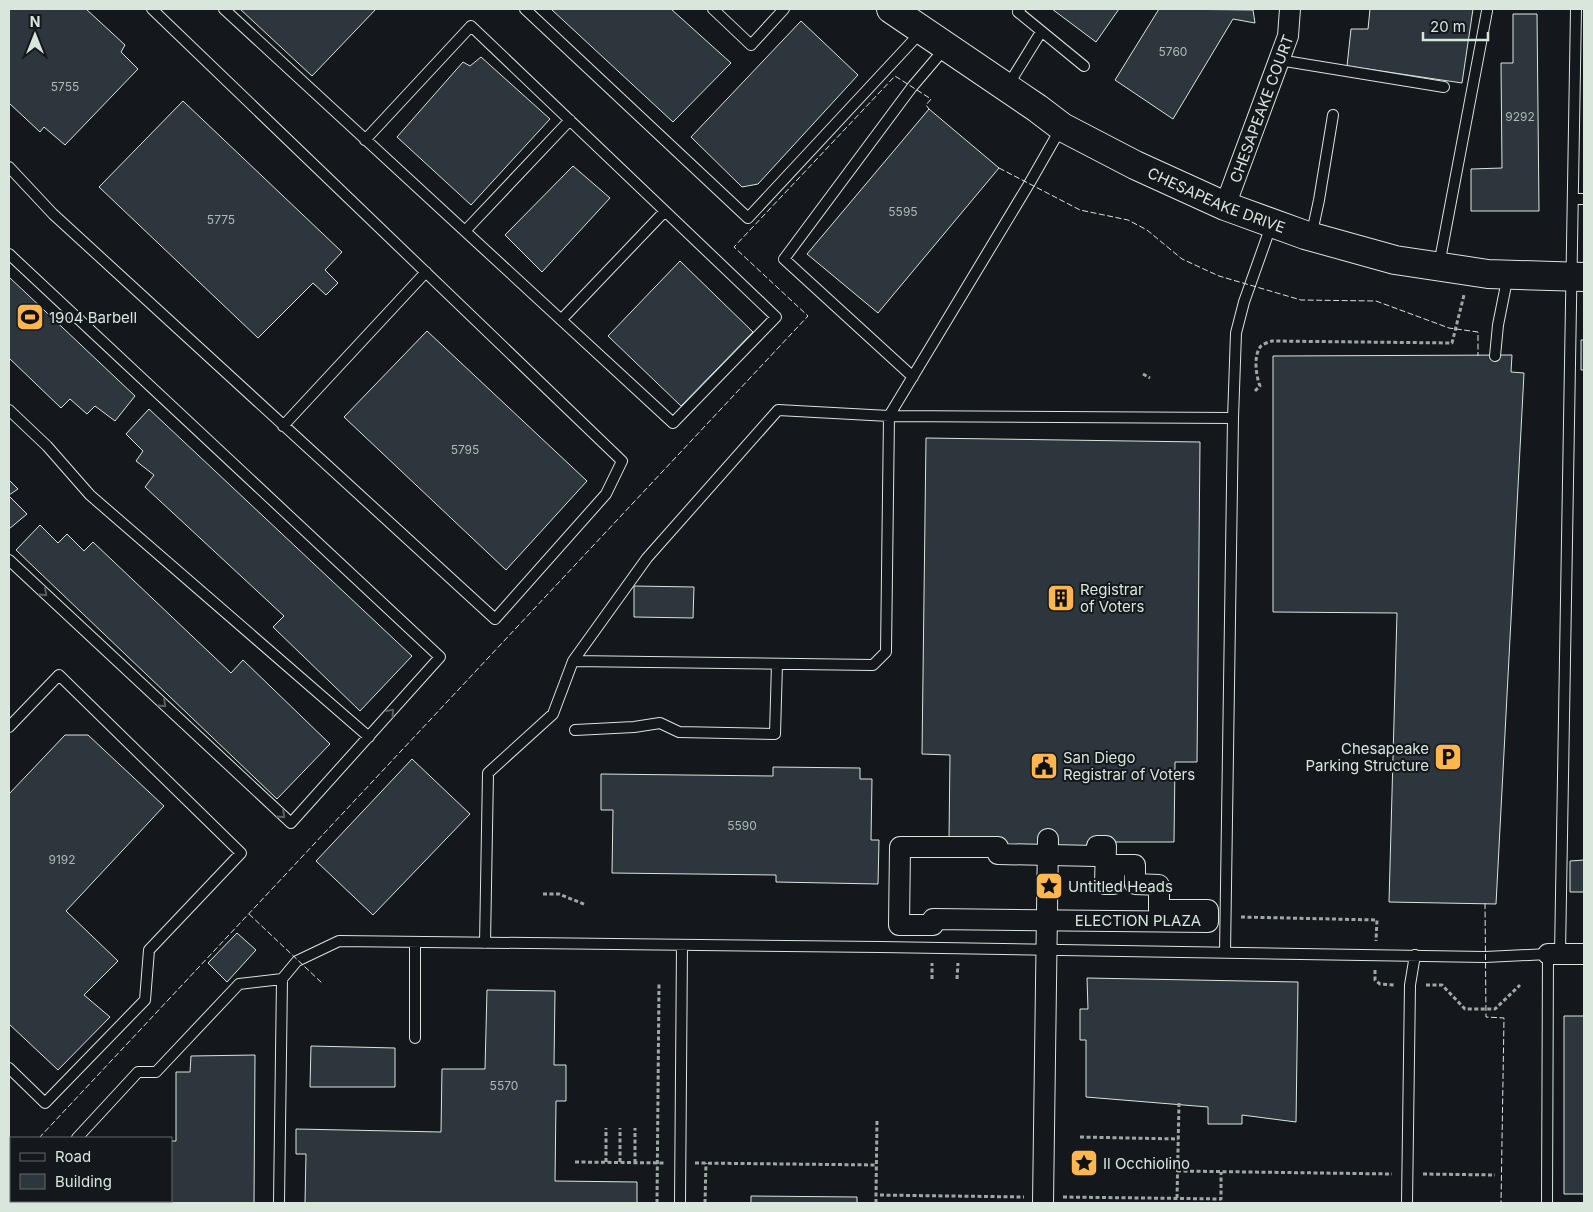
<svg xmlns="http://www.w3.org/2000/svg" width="1593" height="1212" viewBox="0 0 1593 1212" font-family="Inter,sans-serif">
	<rect width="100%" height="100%" fill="#14181c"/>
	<path fill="#2c363c" stroke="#d8e6dc" d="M 9,9 L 86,9 L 125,45 L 121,52 L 138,69 L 65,145 L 44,127 L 40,132 L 9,103 Z
		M 240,9 L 376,9 L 312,76 Z
		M 551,9 L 671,9 L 731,63 L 673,122 Z
		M 1052,9 L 1119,9 L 1096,42 Z
		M 1159,9 L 1253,10 L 1255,23 L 1233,19 L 1173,119 L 1115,80 Z
		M 1370,9 L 1473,9 L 1462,83 L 1347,66 L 1351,29 L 1368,29 Z
		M 1513,14 L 1537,14 L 1539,211 L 1471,211 L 1471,169 L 1502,168 L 1501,63 L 1513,63 Z
		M 801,21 L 858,75 L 758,184 L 742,187 L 691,137 Z
		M 481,57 L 550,119 L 471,205 L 397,137 L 463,62 L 470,66 Z
		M 183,101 L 342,252 L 325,270 L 338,283 L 326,295 L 313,283 L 258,338 L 99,187 Z
		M 929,109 L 999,168 L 878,313 L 807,254 Z
		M 573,166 L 610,198 L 542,272 L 505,235 Z
		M 680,261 L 753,332 L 681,406 L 608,336 Z
		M 9,277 L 135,396 L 115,421 L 95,406 L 87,414 L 70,399 L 61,408 L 9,358 Z
		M 427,331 L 587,481 L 506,570 L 344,417 Z
		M 1581,340 L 1584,340 L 1584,370 L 1581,370 Z
		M 1512,355 L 1511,372 L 1524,373 L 1496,904 L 1389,902 L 1397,613 L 1273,612 L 1273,356 Z
		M 149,409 L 412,656 L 360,711 L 273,627 L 284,616 L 145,487 L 154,475 L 136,461 L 143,451 L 126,434 Z
		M 926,438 L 1200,442 L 1197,762 L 1175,762 L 1174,842 L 1097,842 L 1096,856 L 998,854 L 949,839 L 950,755 L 922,754 Z
		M 9,480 L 18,489 L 9,495 Z
		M 9,496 L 27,514 L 9,529 Z
		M 40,525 L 58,543 L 67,534 L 84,551 L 93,542 L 231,673 L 243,660 L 330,744 L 277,799 L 16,550 Z
		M 634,586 L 694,587 L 693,618 L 634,617 Z
		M 65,735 L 88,735 L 164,806 L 66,911 L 118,961 L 84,995 L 110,1017 L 58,1070 L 9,1024 L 9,794 Z
		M 412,759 L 470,814 L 373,915 L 316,861 Z
		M 773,767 L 860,768 L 860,779 L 872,779 L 871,840 L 879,840 L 878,884 L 776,882 L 776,875 L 612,873 L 613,810 L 601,810 L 601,774 L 773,776 Z
		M 1584,860 L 1584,892 L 1570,892 L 1570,861 Z
		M 237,933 L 256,950 L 227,982 L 208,963 Z
		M 1087,978 L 1298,982 L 1296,1122 L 1242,1115 L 1242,1124 L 1208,1124 L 1208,1107 L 1086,1097 L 1086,1040 L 1080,1040 L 1080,1009 L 1088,1009 Z
		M 487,990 L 555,991 L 554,1065 L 566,1065 L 566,1101 L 556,1101 L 555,1181 L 637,1182 L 637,1203 L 305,1203 L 306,1154 L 296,1154 L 296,1129 L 441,1132 L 442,1069 L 485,1069 Z
		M 1564,1016 L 1584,1016 L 1584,1194 L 1564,1194 Z
		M 311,1046 L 395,1048 L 395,1087 L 310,1087 Z
		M 255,1055 L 254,1203 L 145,1203 L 145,1201 L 171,1201 L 171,1141 L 176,1141 L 176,1072 L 190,1072 L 191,1056 Z
		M 751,1196 L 857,1197 L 857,1203 L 751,1203 Z"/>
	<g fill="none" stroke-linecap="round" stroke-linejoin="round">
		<g stroke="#d8e6dc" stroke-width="12">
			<path id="lane" d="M 224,9 L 673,423 L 776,317 L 471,26 L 365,140
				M 525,9 L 748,218 L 921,32
				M 713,9 L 751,45 L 784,9
				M 1020,9 L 1018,12 L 1084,66
				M 1279,60 L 1444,87
				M 1007,87 L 1041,32
				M 9,167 L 53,214 L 495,619 L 606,494 L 622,461 L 152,9
				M 1573,199 L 1584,199
				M 465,231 L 570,120
				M 1311,237 L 1319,200 L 1333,115
				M 9,254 L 440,657 L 291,823 L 9,560
				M 1439,265 L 1487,11
				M 561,320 L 665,211
				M 1495,356 L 1498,325 L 1508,275
				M 913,377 L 784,259 L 912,87 L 946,47
				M 9,410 L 47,446 L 90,495 L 369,737
				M 283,426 L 426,272
				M 573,661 L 873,665 L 886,652 L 889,416 L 1233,418
				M 9,727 L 59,675 L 241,853 L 149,950 L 145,1000 L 45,1103 L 9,1068
				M 575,730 L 634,727 L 660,723 L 679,732 L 775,734 L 777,664
				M 415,942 L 415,1038
				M 485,943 L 488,773 L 553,714 L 573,661 L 647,558 L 778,410 L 889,416 L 1029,184 L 1061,128
				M 1225,953 L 1233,418 L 1236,333 L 1244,302 L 1272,223
				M 1560,954 L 1576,9
				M 77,1138 L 138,1072 L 156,1072 L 239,984 L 282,979
				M 9,1149 L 11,1146
				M 17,1203 L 19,1201
				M 279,1203 L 282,979 L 297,961 L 339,941 L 880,947 L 1485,957 L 1548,954 L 1547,1203
				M 680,1203 L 682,945
				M 1407,1203 L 1410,985 L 1415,955"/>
		</g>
		<g stroke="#d8e6dc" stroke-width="22">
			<g id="street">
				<path id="s1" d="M 1225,206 L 1288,36 L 1290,9"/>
				<path d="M 1097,846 L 1106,846 L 1105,884 L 1114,884 L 1115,865 L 1135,865 L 1135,884 L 1159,885 L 1159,910 L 1208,910 L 1208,922 L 933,919 L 933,925 L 899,925 L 900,847 L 998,847 L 998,854 L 1096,856 Z"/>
				<path d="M 1548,954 L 1584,954"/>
				<path d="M 1043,1203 L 1048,839"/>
			</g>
		</g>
		<g stroke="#d8e6dc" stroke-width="30">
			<g id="secondary">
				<path id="s2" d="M 891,9 L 1037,108 L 1062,127 L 1135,165 L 1225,206 L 1305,235 L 1395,260 L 1488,274 L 1584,277"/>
			</g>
		</g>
		<path stroke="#9da8a2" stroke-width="3" stroke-dasharray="4 2.5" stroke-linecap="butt" d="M 1143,374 L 1150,378
			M 1255,391 L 1260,386 C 1256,376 1253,355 1261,346 C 1263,344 1269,342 1272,341 L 1452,343 L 1464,295
			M 543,894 L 559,894 L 586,905
			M 1241,917 L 1377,920 L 1376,941
			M 1375,970 L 1375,980 L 1380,984 L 1395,985
			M 932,979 L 932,963
			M 957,979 L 958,963
			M 1426,985 L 1442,985 L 1465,1009 L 1495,1009 L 1520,985
			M 877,1121 L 876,1195 L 1024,1197
			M 1080,1137 L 1178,1139
			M 575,1162 L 666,1163
			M 606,1162 L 606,1128
			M 620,1162 L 620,1128
			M 635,1163 L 635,1128
			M 695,1163 L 877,1165
			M 1177,1171 L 1392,1174
			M 1423,1174 L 1495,1175
			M 1063,1197 L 1221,1199 L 1221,1172
			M 1177,1198 L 1179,1103
			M 657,1203 L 659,984
			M 705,1203 L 706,1163
			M 876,1203 L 876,1195"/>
		<use href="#lane" stroke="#14181c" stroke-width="10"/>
		<use href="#street" stroke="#14181c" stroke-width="20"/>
		<use href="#secondary" stroke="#14181c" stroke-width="28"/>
		<path stroke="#d8e6dc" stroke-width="1" stroke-dasharray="6 2.5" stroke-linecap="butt" d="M 999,168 L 1080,210 L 1128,220 L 1147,230 L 1182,259 L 1219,276 L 1301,300 L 1376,301 L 1449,328 L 1478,332 L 1478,356
			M 1485,903 L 1486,1017 L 1504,1018 L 1501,1203
			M 249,914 L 323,984
			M 39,1138 L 808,316 L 734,247 L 895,76 L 931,99 L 926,105 L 929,109
			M 9,1170 L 11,1168"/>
	</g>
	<defs><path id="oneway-chevron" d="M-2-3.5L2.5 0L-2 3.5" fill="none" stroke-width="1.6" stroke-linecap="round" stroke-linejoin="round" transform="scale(1.25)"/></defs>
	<g stroke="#59605f">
		<use href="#oneway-chevron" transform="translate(44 593) rotate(43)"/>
		<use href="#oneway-chevron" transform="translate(163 704) rotate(43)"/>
		<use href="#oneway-chevron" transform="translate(391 712) rotate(-48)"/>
		<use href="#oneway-chevron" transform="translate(282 815) rotate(43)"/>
	</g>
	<defs>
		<g id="stadium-square" transform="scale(1.4375)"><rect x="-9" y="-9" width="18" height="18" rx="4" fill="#ffb74d" stroke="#14181c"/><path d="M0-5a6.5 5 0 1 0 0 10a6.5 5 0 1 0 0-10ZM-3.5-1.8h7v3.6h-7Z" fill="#111"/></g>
		<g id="building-square" transform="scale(1.4375)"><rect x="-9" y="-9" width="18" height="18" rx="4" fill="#ffb74d" stroke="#14181c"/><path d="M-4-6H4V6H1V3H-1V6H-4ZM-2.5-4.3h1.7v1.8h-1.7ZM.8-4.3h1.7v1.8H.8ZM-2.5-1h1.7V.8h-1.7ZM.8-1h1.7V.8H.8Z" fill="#111"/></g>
		<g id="parking-square" transform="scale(1.4375)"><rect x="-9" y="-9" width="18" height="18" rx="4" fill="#ffb74d" stroke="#14181c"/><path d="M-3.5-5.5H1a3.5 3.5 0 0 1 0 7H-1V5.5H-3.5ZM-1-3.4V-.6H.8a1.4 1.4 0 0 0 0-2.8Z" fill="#111"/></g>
		<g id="civic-square" transform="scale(1.4375)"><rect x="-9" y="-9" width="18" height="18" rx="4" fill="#ffb74d" stroke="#14181c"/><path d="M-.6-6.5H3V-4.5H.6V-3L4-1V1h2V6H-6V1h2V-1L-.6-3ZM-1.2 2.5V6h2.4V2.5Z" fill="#111"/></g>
		<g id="sight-square" transform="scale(1.4375)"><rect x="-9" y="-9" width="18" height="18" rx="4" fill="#ffb74d" stroke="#14181c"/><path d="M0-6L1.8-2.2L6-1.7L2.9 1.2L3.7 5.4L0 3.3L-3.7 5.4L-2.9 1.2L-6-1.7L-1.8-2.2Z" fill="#111"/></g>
	</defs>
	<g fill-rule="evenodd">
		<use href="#stadium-square" x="30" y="317"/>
		<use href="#building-square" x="1061" y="598"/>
		<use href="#parking-square" x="1448" y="757"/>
		<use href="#civic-square" x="1044" y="766"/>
		<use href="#sight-square" x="1049" y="886"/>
		<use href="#sight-square" x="1084" y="1163"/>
	</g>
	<g text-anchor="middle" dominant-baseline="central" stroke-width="4" stroke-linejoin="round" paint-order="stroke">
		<g font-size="12" fill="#adbab4">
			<text x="1173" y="51">5760</text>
			<text x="65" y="86">5755</text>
			<text x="1520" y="116">9292</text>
			<text x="903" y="211">5595</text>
			<text x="221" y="219">5775</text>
			<text x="465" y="449">5795</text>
			<text x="742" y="825">5590</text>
			<text x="62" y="859">9192</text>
			<text x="504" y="1085">5570</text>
		</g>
		<g font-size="15" fill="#d8e6dc" stroke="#14181c">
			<text stroke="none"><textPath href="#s1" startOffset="104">CHESAPEAKE COURT</textPath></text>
			<text stroke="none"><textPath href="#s2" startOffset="379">CHESAPEAKE DRIVE</textPath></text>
			<text x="1138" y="920">ELECTION PLAZA</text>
		</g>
		<g font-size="15" fill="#d8e6dc" stroke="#14181c" text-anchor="start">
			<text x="49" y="317">1904 Barbell</text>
			<text x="1080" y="589">Registrar<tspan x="1080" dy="17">of Voters</tspan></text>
			<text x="1429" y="748" text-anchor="end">Chesapeake<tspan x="1429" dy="17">Parking Structure</tspan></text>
			<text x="1063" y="757">San Diego<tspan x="1063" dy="17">Registrar of Voters</tspan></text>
			<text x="1068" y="886">Untitled Heads</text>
			<text x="1103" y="1163">Il Occhiolino</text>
		</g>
	</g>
	<rect width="1593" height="1212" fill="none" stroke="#d8e6dc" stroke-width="20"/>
	<rect x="10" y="1137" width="162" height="65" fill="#14181c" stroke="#626a69"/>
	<rect x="20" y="1153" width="25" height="8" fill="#14181c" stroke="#626a69"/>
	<text x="55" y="1162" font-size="15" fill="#d8e6dc">Road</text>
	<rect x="20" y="1174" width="25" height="15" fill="#2c363c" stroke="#626a69"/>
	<text x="55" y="1187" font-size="15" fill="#d8e6dc">Building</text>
	<g transform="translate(35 35)" stroke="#14181c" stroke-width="4" paint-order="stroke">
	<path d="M0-4L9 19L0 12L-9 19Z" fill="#d8e6dc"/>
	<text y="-8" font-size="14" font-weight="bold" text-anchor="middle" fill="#d8e6dc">N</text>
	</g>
	<path d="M1423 32v8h65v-8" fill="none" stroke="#d8e6dc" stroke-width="2.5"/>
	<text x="1430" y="32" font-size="15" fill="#d8e6dc" stroke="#14181c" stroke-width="4" paint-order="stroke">20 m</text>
</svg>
